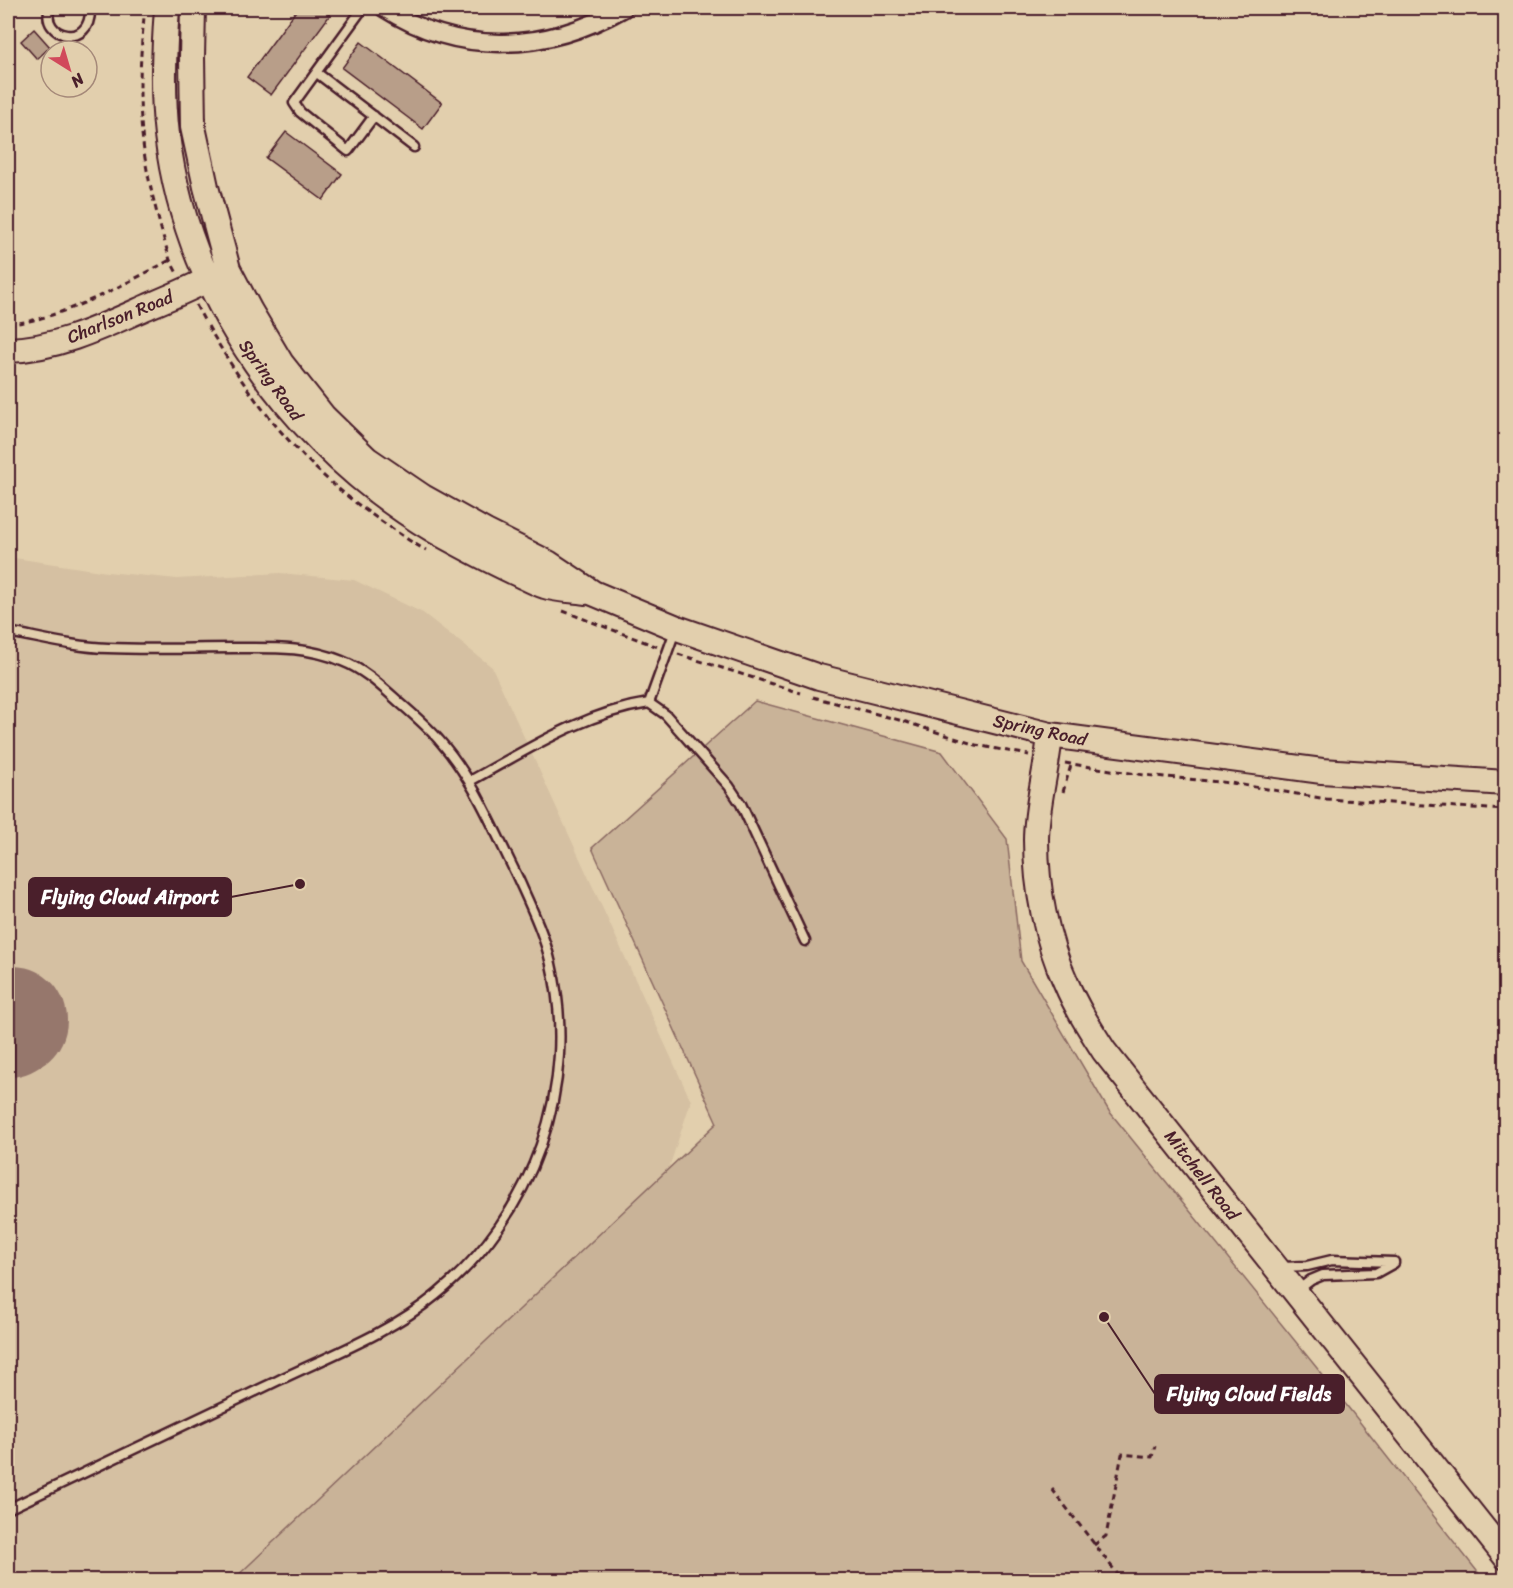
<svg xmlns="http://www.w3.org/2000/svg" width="1513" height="1588" viewBox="0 0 1513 1588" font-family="Sriracha,sans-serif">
	<rect width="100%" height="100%" fill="#e2cfad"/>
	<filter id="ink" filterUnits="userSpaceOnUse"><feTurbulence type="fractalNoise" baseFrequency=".0167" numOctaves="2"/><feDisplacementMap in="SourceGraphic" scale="12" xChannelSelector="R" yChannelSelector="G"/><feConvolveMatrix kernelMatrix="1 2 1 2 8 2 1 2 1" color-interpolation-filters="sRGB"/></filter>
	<g filter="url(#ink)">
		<path fill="#d5c0a2" d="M 8,557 L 107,572 L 177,579 L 280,573 L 354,580 L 423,613 L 492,667 L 691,1101 L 669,1168 L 233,1580 L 8,1580 Z"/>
		<path fill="#c9b398" stroke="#8a6962" stroke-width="1.5" d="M 755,701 L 942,752 L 1007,839 L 1021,961 L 1109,1111 L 1325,1378 L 1484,1580 L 233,1580 L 717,1123 L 592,848 Z"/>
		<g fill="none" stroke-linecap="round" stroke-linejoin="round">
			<path stroke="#96776c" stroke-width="44" d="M 8,1008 L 13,1020"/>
			<path stroke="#96776c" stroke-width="108" d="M 8,1023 L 13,1020"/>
		</g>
		<path fill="#b89e89" stroke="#4a1f2b" stroke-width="1.5" d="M 298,8 L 320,8 L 330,15 L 271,95 L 247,77 Z
			M 34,29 L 50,47 L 37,59 L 21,41 Z
			M 361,42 L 442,103 L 423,129 L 342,68 Z
			M 286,132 L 342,174 L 323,200 L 266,158 Z"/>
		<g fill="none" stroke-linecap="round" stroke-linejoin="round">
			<g stroke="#4a1f2b" stroke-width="13">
				<path id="lane" d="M 50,8 C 39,37 92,51 90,8
					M 363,8 L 294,103 L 300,112 L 348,151 L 374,116
					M 317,73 L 414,147
					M 8,632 C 41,638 74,647 108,648 C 150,650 192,648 234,648 C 271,648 307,646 342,661 C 365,670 381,686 399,702 C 413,714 427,726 439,740 C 474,779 494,830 517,876 C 530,905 544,933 551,964 C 580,1086 533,1216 436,1295 C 390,1333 331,1355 277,1381 C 187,1424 97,1466 8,1509
					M 649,703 L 675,631
					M 470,781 C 527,750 583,713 649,703 L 666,715 L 729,786 L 741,804 L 805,941
					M 1282,1267 L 1307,1266 L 1332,1260 L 1394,1262
					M 1298,1290 L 1311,1280 L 1323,1275 L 1376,1273 L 1394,1263"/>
			</g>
			<g stroke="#4a1f2b" stroke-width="21">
				<path id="street" d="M 384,8 C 461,57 546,52 624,8"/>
			</g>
			<g stroke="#4a1f2b" stroke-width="28">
				<path id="secondary" d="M 167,8 C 164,50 162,92 167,135 C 187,299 294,447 435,531 C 462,546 488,560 516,573 C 525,577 535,583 545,586 C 557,590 572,590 585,592
					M 193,8 L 192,57 L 193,127 L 206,187 L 228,269 L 250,311 L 281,363 L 323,416 L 367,459 L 423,497 L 486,532 L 548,563 L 593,593 L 677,628 L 819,677 L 1050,735 L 1322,771 L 1506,783
					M 8,350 C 57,349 104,326 149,306 C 173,296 198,285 221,273
					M 1050,735 C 1047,770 1036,806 1036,840 C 1036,887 1046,940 1066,983 C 1076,1007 1090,1029 1104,1051 L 1506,1557"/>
			</g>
			<path stroke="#4a1f2b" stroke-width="3" stroke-dasharray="6 4.5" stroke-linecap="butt" d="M 145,8 C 139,61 137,116 147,170 C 153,200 161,230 170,260 L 177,273
				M 196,305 L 204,320
				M 8,324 C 58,321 125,284 170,260
				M 208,326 C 254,407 308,473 387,525 C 400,534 412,543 426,550
				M 563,611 L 658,647
				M 678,654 L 801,693
				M 813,697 L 903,721 L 976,745 L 1029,755
				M 1065,763 L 1144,775 L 1231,783 L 1326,799 L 1506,810
				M 1063,792 L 1071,765
				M 1052,1489 L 1122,1580
				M 1094,1545 L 1106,1536 L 1122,1454 L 1152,1457 L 1155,1446
				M 1170,1580 L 1176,1577"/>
			<use href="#lane" stroke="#e2cfad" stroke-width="8"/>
			<use href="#street" stroke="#e2cfad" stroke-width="16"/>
			<use href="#secondary" stroke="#e2cfad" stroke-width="24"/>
		</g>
	</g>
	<g text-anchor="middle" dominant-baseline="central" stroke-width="4.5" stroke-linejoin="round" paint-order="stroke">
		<g font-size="18" fill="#4a1f2b" stroke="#e2cfad">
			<text transform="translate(120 317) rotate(-22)">Charlson Road</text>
			<text transform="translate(271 380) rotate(54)">Spring Road</text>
			<text transform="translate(1040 730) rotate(12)">Spring Road</text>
			<text transform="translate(1202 1175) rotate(52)">Mitchell Road</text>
		</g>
	</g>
	<path fill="none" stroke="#4a1f2b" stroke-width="2" d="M300 884L231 897M1104 1317L1155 1394"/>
	<g fill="#4a1f2b" stroke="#e2cfad" stroke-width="2">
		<circle cx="300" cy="884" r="6"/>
		<circle cx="1104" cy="1317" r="6"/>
	</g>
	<g fill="#4a1f2b" stroke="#4a1f2b" stroke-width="2">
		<rect x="29" y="878" width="202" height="38" rx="6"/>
		<rect x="1155" y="1375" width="189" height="38" rx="6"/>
	</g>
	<g font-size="20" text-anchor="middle" font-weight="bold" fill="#fff">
		<text x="130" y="904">Flying Cloud Airport</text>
		<text x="1249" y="1401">Flying Cloud Fields</text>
	</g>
	<rect width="1513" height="1588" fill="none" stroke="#e2cfad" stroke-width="30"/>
	<rect x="15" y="15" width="1483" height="1558" fill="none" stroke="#4a1f2b" stroke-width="2" filter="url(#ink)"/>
	<g transform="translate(69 69) rotate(143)"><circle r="28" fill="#e2cfad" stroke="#a58979" stroke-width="1.5"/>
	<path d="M0-4.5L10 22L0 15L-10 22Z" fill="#d1495b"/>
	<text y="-9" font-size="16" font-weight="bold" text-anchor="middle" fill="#4a1f2b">N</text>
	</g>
</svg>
